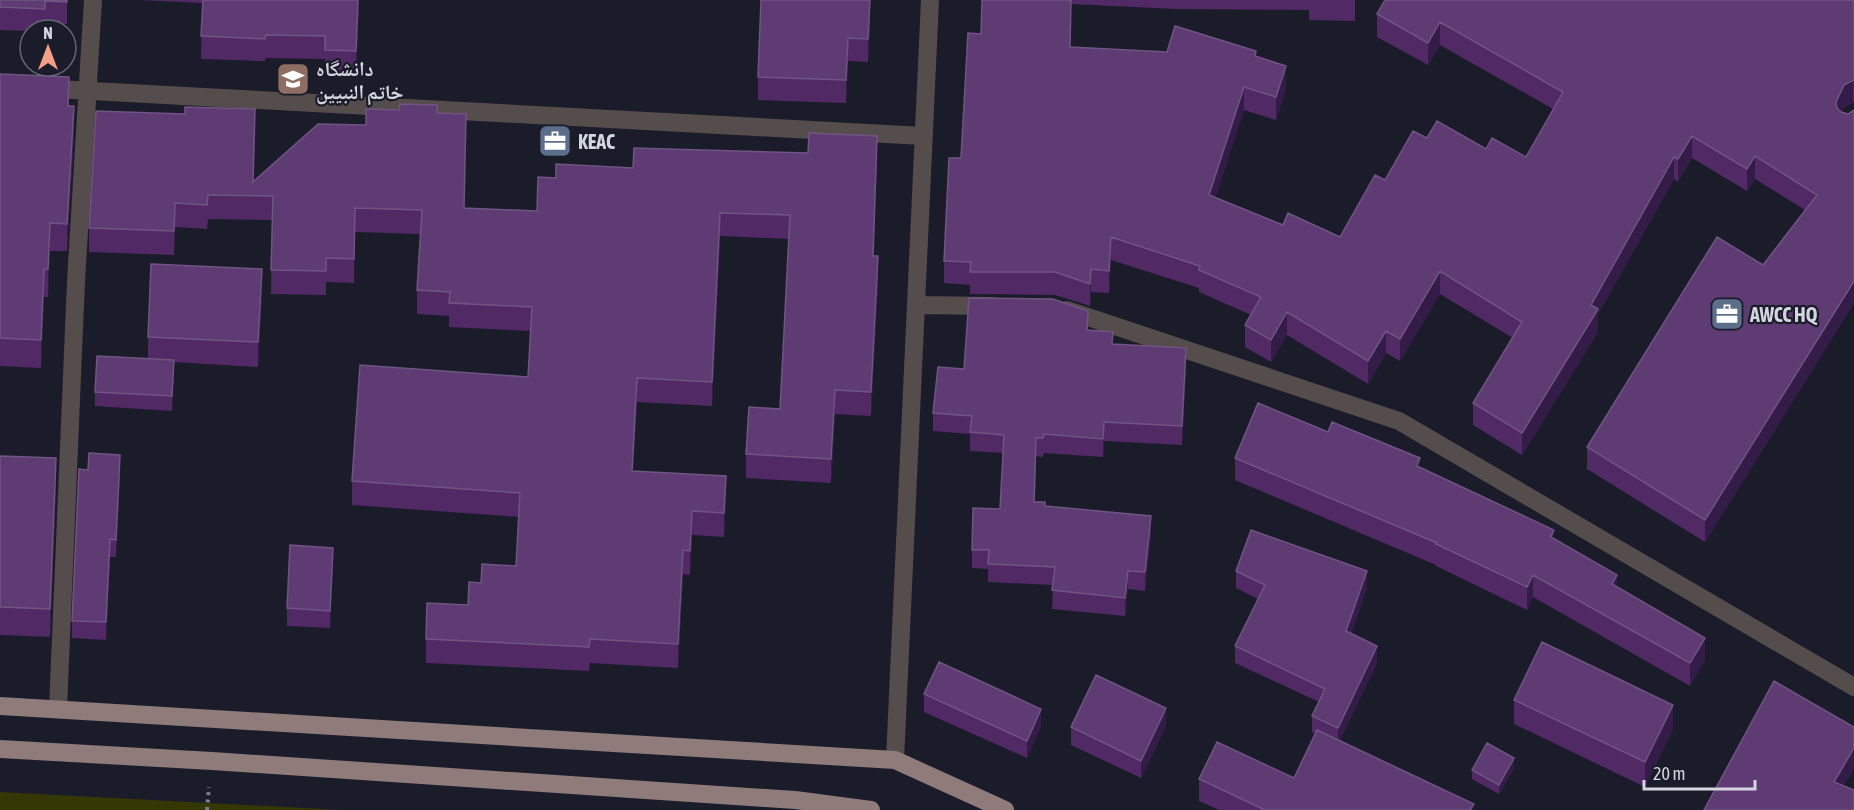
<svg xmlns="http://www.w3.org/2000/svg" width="1854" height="810" viewBox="0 0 1854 810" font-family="'Asap Condensed','Noto Naskh Arabic',sans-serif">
	<rect width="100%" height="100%" fill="#1a1c2a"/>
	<path fill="#353805" d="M 0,792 L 342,810 L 0,810 Z"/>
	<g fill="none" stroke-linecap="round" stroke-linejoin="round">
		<path stroke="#7d7f8b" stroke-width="4" stroke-dasharray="3 4.5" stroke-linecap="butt" d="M 207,810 L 209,787"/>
		<path stroke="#554c4c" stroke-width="18" d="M 0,86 L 923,136
			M 917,305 L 992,306
			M 1067,310 L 1399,421 L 1854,687
			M 58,709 L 76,281 L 93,0
			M 895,760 L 930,0"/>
		<path stroke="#8e7b7a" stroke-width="18" d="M 0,706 L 895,760 L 1005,810
			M 0,749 L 212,761 L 795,800 L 871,810"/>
	</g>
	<path fill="#502965" d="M 0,0 L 67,0 L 67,24 L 45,24 L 45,30 L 30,30 L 30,31 L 0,30 Z
		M 139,0 L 359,0 L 356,74 L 325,73 L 325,59 L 266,58 L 265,61 L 201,59 L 202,3 Z
		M 982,0 L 1355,0 L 1355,21 L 1309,20 L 1309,10 L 1176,9 L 1071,4 L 1070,47 L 1256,57 L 1286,88 L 1276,120 L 1244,110 L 1215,198 L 1283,225 L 1340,237 L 1385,180 L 1427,138 L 1526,157 L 1553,109 L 1440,45 L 1428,65 L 1377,37 L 1377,14 L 1854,0 L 1854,102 L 1844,107 L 1842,112 L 1848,114 L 1854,110 L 1854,303 L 1705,542 L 1587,469 L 1587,447 L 1763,265 L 1805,210 L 1755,179 L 1747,191 L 1692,158 L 1678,182 L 1674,179 L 1598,314 L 1598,332 L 1522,455 L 1473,425 L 1473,403 L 1513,338 L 1440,294 L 1400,361 L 1386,353 L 1368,384 L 1287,335 L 1271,362 L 1245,347 L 1245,325 L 1251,315 L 1199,292 L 1199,288 L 1111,260 L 1109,293 L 1091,292 L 1090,306 L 1055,295 L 970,294 L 970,285 L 944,283 L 944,261 L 981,34 Z
		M 870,23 L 868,62 L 848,61 L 846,103 L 758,100 L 758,77 Z
		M 0,74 L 69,106 L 74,134 L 67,251 L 50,251 L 48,297 L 44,297 L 41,368 L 0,366 Z
		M 437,113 L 466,138 L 464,208 L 537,211 L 556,178 L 633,168 L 877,160 L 873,256 L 878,280 L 871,416 L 835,414 L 831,483 L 746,478 L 746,454 L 780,409 L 789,239 L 720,236 L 712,406 L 637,402 L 633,471 L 726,500 L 724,537 L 692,535 L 690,575 L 683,574 L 678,668 L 590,663 L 589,671 L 426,663 L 426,639 L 468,605 L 481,583 L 516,566 L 519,517 L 352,505 L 352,481 L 528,377 L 531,331 L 449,327 L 449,316 L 417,314 L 417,290 L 420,234 L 355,232 L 354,283 L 326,282 L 326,295 L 271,294 L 272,220 L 208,219 L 207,229 L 175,227 L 174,255 L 89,252 L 89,228 L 255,133 L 253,182 L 366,125 Z
		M 262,293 L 258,367 L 174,362 L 172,411 L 95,406 L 95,392 L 148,358 L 148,337 Z
		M 1113,344 L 1186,367 L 1182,445 L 1104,441 L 1103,457 L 1044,453 L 1043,457 L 1036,456 L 1035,502 L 1045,506 L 1151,535 L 1145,591 L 1128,589 L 1125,616 L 1052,609 L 1053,585 L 988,582 L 988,569 L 972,568 L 972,550 L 1000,509 L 1003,453 L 970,451 L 970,434 L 933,431 L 933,413 L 964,369 Z
		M 1328,432 L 1420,467 L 1554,539 L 1617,587 L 1705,660 L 1690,686 L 1533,597 L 1527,610 L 1436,566 L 1436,565 L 1235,480 L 1235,458 Z
		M 0,456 L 56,486 L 50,637 L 0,635 Z
		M 120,472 L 116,557 L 110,557 L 106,640 L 72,638 L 72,621 Z
		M 333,565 L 330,628 L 287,626 L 287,608 Z
		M 1236,571 L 1367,588 L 1351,634 L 1377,663 L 1340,740 L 1474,810 L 1219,810 L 1199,801 L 1199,779 L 1294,778 L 1315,734 L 1312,732 L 1312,716 L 1319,702 L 1235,663 L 1235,646 L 1258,599 L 1236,588 Z
		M 924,694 L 1041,726 L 1027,758 L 924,712 Z
		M 1514,700 L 1673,729 L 1645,787 L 1514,724 Z
		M 1166,726 L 1141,778 L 1071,745 L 1071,727 Z
		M 1514,768 L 1499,794 L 1472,779 L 1472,770 Z"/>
	<path fill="#341c48" d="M 358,0 L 359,0 L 356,74 L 356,51 Z
		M 870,0 L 870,23 L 868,62 L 868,39 Z
		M 1440,22 L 1440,45 L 1428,65 L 1428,43 Z
		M 848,38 L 848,61 L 846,103 L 846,80 Z
		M 1286,66 L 1286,88 L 1276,120 L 1276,97 Z
		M 1853,80 L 1853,102 L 1844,107 L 1836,124 L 1836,102 L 1844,85 Z
		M 1244,87 L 1244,110 L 1209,217 L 1209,195 Z
		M 74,106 L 74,134 L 67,251 L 67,224 Z
		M 255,109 L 255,133 L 253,196 Z
		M 877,136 L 877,160 L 873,280 L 873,256 Z
		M 1692,136 L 1692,158 L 1678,182 L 1678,159 Z
		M 1755,156 L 1755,179 L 1747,191 L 1747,169 Z
		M 1674,157 L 1674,179 L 1598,314 L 1598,332 L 1522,455 L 1522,433 L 1591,305 Z
		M 355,208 L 355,232 L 354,283 L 354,259 Z
		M 720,213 L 720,236 L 712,406 L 712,382 Z
		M 50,223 L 50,251 L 48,297 L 48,269 Z
		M 1111,237 L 1111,260 L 1109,293 L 1109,271 Z
		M 878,256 L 878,280 L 871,416 L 871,392 Z
		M 44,269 L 44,297 L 41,368 L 41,340 Z
		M 262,269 L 262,293 L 258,367 L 258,342 Z
		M 1091,269 L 1091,292 L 1090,306 L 1090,284 Z
		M 1440,271 L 1440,294 L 1400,361 L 1400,339 Z
		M 1854,281 L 1854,303 L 1705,542 L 1705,520 Z
		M 1287,312 L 1287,335 L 1271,362 L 1271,340 Z
		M 1386,331 L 1386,353 L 1368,384 L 1368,361 Z
		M 1186,348 L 1186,367 L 1182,445 L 1182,426 Z
		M 637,378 L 637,402 L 632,495 L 632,471 Z
		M 835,390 L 835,414 L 831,483 L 831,459 Z
		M 1104,422 L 1104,441 L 1103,457 L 1103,439 Z
		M 120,455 L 120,472 L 116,557 L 116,540 Z
		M 56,458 L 56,486 L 50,637 L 50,609 Z
		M 726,476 L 726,500 L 724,537 L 724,513 Z
		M 692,511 L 692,535 L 690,575 L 690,551 Z
		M 1151,516 L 1151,535 L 1145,591 L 1145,572 Z
		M 110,539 L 110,557 L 106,640 L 106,622 Z
		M 333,548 L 333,565 L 330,628 L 330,611 Z
		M 683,550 L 683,574 L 678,668 L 678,644 Z
		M 1128,571 L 1128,589 L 1125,616 L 1125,598 Z
		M 1367,571 L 1367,588 L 1346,648 L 1346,631 Z
		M 1533,575 L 1533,597 L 1527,610 L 1527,587 Z
		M 1617,575 L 1617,597 L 1612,584 Z
		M 1705,638 L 1705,660 L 1690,686 L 1690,663 Z
		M 1377,646 L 1377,663 L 1338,744 L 1338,728 Z
		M 1673,705 L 1673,729 L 1645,787 L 1645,762 Z
		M 1166,708 L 1166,726 L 1141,778 L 1141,761 Z
		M 1041,709 L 1041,726 L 1027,758 L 1027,741 Z
		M 1854,748 L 1854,769 L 1834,803 L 1834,782 Z
		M 1514,758 L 1514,768 L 1499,794 L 1499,785 Z"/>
	<path fill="#5e3b72" stroke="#705483" stroke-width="1.5" d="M 0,0 L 67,0 L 67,2 L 45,1 L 45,9 L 0,7 Z
		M 203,0 L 358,0 L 356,51 L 325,50 L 325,36 L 266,35 L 265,39 L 201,36 Z
		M 761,0 L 870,0 L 868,39 L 848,38 L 846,80 L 758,77 Z
		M 982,0 L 1071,0 L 1070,47 L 1167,52 L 1175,26 L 1256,51 L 1255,56 L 1286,66 L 1276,97 L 1244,87 L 1209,195 L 1283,225 L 1288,213 L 1340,237 L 1375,175 L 1385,180 L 1413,131 L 1427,138 L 1437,121 L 1486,149 L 1492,138 L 1526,157 L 1563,92 L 1440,22 L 1428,43 L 1377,14 L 1385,0 L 1854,0 L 1854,80 L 1844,85 L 1836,102 L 1837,108 L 1841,112 L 1848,114 L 1854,110 L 1854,281 L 1705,520 L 1587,447 L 1717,237 L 1763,265 L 1817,195 L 1755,156 L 1747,169 L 1692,136 L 1678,159 L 1674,157 L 1591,305 L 1598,309 L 1522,433 L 1473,403 L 1522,322 L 1440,271 L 1400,339 L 1386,331 L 1368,361 L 1287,312 L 1271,340 L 1245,325 L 1261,297 L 1199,270 L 1200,266 L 1111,237 L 1109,271 L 1091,269 L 1090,284 L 1055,272 L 970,272 L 971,262 L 944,261 L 949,158 L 961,158 L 968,33 L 981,34 Z
		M 0,74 L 69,77 L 68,106 L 74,106 L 67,224 L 50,223 L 48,269 L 44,269 L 41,340 L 0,338 Z
		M 400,104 L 437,105 L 437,113 L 466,114 L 464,208 L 537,211 L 538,177 L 556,178 L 556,164 L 633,168 L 634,148 L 808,153 L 809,133 L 877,136 L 873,256 L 878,256 L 871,392 L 835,390 L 831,459 L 746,454 L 749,407 L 780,409 L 790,215 L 720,213 L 712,382 L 637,378 L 632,471 L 726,476 L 724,513 L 692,511 L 690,551 L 683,550 L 678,644 L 590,639 L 589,647 L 426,639 L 427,603 L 468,605 L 469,582 L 481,583 L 482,564 L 516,566 L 520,493 L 352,481 L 360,365 L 528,377 L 532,307 L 449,303 L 450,292 L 417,290 L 422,210 L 355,208 L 354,259 L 326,258 L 326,271 L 271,270 L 273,196 L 208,195 L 207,205 L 175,203 L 174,231 L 89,228 L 96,111 L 185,114 L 185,107 L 255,109 L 253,182 L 318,124 L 366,125 L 366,109 L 399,110 Z
		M 151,264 L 262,269 L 258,342 L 148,337 Z
		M 969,298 L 1053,299 L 1088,311 L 1087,330 L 1113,332 L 1112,344 L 1186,348 L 1182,426 L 1104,422 L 1103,439 L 1044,434 L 1043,438 L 1036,438 L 1034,502 L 1045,502 L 1045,506 L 1151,516 L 1145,572 L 1128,571 L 1125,598 L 1052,590 L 1055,567 L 988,564 L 989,550 L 972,550 L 973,508 L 1000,509 L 1004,435 L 970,432 L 972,416 L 933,413 L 938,367 L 964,369 Z
		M 97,356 L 174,360 L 172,396 L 95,392 Z
		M 1258,403 L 1328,432 L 1332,422 L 1420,458 L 1417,466 L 1554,530 L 1551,537 L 1617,575 L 1612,584 L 1705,638 L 1690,663 L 1533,575 L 1527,587 L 1436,544 L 1437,543 L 1235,458 Z
		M 89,453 L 120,455 L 116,540 L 110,539 L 106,622 L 72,621 L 79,469 L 88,470 Z
		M 0,456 L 56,458 L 50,609 L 0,607 Z
		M 1251,530 L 1367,571 L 1346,631 L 1377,646 L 1338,728 L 1312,716 L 1325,689 L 1235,646 L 1265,585 L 1236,571 Z
		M 290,545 L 333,548 L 330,611 L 287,608 Z
		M 1542,642 L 1673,705 L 1645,762 L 1514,700 Z
		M 939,662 L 1041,709 L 1027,741 L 924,694 Z
		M 1096,675 L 1166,708 L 1141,761 L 1071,727 Z
		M 1774,681 L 1854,727 L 1854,748 L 1834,782 L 1854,790 L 1854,810 L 1704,810 Z
		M 1317,730 L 1474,804 L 1470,810 L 1265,810 L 1199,779 L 1217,742 L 1294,778 Z
		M 1487,743 L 1514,758 L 1499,785 L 1472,770 Z"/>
	<defs>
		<g id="university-square" transform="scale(1.725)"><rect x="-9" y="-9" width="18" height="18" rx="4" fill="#8d6e63" stroke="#1a1c2a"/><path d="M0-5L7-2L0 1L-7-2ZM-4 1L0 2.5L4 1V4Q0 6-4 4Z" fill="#fff"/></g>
		<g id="office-square" transform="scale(1.725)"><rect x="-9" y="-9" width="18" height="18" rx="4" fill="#5c6f8a" stroke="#1a1c2a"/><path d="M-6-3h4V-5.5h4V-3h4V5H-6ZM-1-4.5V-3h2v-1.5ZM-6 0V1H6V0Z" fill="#fff"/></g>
	</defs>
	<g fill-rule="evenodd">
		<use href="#university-square" x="293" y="79"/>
		<use href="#office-square" x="555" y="141"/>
		<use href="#office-square" x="1727" y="314"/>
	</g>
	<g text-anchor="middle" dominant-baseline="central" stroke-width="4.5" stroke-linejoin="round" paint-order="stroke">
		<g font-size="20" font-weight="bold" fill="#d3d5df" stroke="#1a1c2a" text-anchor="start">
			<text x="316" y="68">دانشگاه<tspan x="316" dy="23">خاتم النبیین</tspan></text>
			<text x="578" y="141">KEAC</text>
			<text x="1750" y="314">AWCC HQ</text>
		</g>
	</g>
	<g transform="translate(48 48)"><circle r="28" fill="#1a1c2a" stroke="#646672" stroke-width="1.5"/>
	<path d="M0-4.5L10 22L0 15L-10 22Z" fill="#f49e88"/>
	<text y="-9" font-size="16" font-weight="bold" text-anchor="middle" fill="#d3d5df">N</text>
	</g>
	<path d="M1644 780v9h111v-9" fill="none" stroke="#d3d5df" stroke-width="3"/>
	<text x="1653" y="780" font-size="18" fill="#d3d5df" stroke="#1a1c2a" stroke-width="4.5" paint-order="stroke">20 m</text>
</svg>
